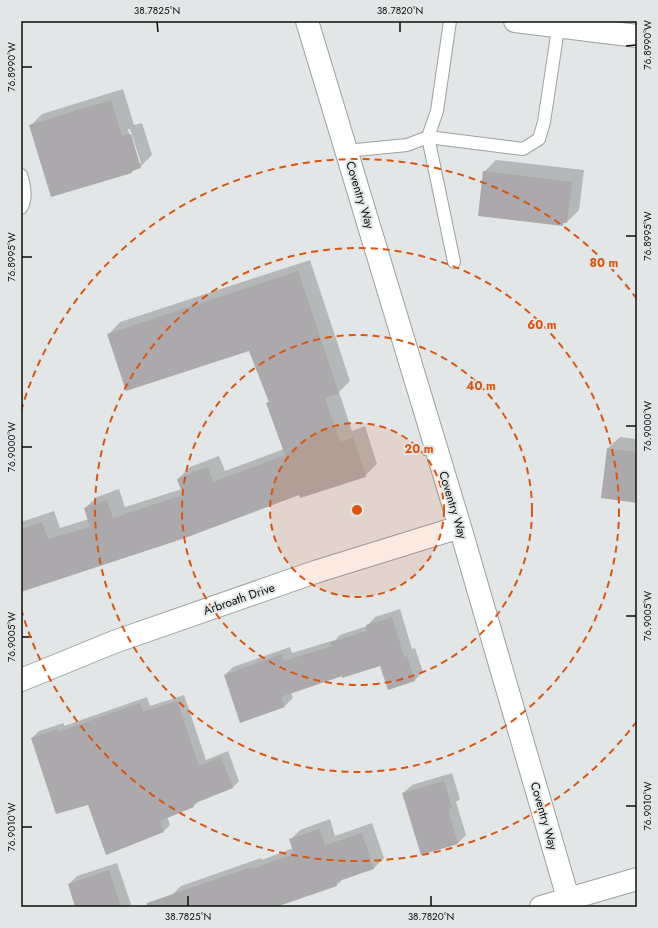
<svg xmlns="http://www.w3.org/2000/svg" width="658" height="928" viewBox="0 0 658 928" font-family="Jost,sans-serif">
	<rect width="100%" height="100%" fill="#e2e6e7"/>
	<path fill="#0003" fill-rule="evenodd" d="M 123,89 L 134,125 L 142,123 L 152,155 L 140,167 L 135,169 L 132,172 L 30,126 L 42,114 ZM 128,129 L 130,129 L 141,163 L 138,163 Z
		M 496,160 L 584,170 L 579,210 L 567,222 L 565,222 L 562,225 L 484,172 Z
		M 310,260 L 350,381 L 339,392 L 352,431 L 365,426 L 377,464 L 365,476 L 300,494 L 21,590 L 21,522 L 54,511 L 60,528 L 89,519 L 85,508 L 97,497 L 119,489 L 125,507 L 182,489 L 178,479 L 190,467 L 219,456 L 225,471 L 284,449 L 267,404 L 269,402 L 250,350 L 109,334 L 120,322 Z
		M 620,437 L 637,439 L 637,502 L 608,448 Z
		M 400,609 L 412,649 L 415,648 L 423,672 L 415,680 L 388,689 L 381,665 L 343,675 L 291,693 L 293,698 L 285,706 L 225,675 L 233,667 L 290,647 L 292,653 L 335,640 L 340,635 L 367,626 L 375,617 Z
		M 184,695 L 206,760 L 228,751 L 239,781 L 232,788 L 199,800 L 194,806 L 167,816 L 170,825 L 163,832 L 89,804 L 32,738 L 39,731 L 64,723 L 64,726 L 147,697 L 150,706 Z
		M 452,773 L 460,799 L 456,802 L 466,835 L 458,843 L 422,854 L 403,793 L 412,785 Z
		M 330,819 L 335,836 L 372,823 L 384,858 L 374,868 L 343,879 L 337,885 L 263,907 L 175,907 L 171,896 L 181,886 L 261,858 L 262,860 L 293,848 L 290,840 L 300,830 Z
		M 117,863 L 132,907 L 76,907 L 69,884 L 77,876 Z"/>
	<path fill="#aba9ab" d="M 111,100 L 122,136 L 131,134 L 141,168 L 132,171 L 132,173 L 51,197 L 29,125 Z
		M 483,171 L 572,182 L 567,223 L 563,223 L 563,226 L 478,216 Z
		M 298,271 L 339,393 L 325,398 L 340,442 L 353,437 L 366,477 L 300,498 L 299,495 L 185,538 L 21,592 L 21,529 L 42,522 L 48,539 L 90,527 L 84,508 L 107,500 L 113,518 L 183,495 L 177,479 L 208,467 L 213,482 L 285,455 L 266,403 L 269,402 L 249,351 L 126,391 L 107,334 Z
		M 607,448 L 637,452 L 637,503 L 601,498 Z
		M 392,617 L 404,657 L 407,656 L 415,681 L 388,690 L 380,666 L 342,678 L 342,676 L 281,697 L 285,707 L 240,723 L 224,675 L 282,654 L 284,661 L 332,646 L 331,642 L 367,631 L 366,625 Z
		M 177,701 L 199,766 L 221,757 L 233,788 L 193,804 L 194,807 L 160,821 L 164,832 L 106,855 L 88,805 L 56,814 L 31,738 L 57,729 L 58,732 L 140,703 L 143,712 Z
		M 444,781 L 452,808 L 448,809 L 458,844 L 421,855 L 402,793 Z
		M 320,829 L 325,845 L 362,833 L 374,869 L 336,882 L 337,886 L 276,907 L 147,907 L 147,903 L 251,867 L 252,869 L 294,854 L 289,839 Z
		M 109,870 L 121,907 L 75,907 L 68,884 Z"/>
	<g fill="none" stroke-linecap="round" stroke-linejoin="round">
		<g stroke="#9ca0a1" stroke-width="14">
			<path id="service" d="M 346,151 L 407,145 L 428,137 L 437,111 L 450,21
				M 21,175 C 24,184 27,199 21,208
				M 454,262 L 428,137 L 523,149 L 539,139 L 544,122 L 559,22"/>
		</g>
		<g stroke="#9ca0a1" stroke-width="24">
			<path id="minor" d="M 307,21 L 460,527 L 568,898
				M 21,680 L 114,642 L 315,572 L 460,527
				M 541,907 L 637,879"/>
		</g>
		<g stroke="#9ca0a1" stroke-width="24">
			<path id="secondary" d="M 515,21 L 637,36"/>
		</g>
		<use href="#service" stroke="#fff" stroke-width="12"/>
		<use href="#minor" stroke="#fff" stroke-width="22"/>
		<use href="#secondary" stroke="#fff" stroke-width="22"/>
	</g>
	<path fill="none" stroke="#0c0e0e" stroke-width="1.5" d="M 157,22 L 158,32M 400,22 L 400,32M 626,46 L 636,45M 22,67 L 32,67M 626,236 L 636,236M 22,257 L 32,257M 626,426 L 636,426M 22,447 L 32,447M 626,616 L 636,616M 22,637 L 32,637M 626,806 L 636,806M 22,827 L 32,827M 188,896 L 188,906M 431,896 L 431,906"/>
	<circle cx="357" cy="510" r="87" fill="#dd550c" fill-opacity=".12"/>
	<g fill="none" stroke="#dd550c" stroke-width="2" stroke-dasharray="7 5">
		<circle cx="357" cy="510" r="87"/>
		<circle cx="357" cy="510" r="175"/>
		<circle cx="357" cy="510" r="262"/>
		<path d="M637 721A350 350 0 0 1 21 609M21 411A350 350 0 0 1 637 299"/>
	</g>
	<g text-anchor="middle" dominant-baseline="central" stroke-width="4" stroke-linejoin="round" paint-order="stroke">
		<g font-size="12" fill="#0c0e0e" stroke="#e2e6e7">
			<text transform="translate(360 195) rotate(73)">Coventry Way</text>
			<text transform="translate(453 505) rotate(73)">Coventry Way</text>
			<text transform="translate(239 599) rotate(-19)">Arbroath Drive</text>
			<text transform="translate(544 816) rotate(74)">Coventry Way</text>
		</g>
	</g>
	<circle cx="357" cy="510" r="6" fill="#dd550c" stroke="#e2e6e7" stroke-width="2"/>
	<g font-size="12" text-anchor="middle" font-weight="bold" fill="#dd550c" stroke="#e2e6e7" stroke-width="4" stroke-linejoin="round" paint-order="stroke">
		<text x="604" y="267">80 m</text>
		<text x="542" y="329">60 m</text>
		<text x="481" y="390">40 m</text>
		<text x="419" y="453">20 m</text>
	</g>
	<rect width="658" height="928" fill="none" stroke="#e2e6e7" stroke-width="44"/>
	<rect x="22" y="22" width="614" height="884" fill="none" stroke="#0c0e0e" stroke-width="1.5"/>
	<g font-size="10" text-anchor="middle" fill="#0c0e0e">
		<text x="157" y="14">38.7825°N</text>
		<text x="400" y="14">38.7820°N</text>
		<text transform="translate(647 45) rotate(-90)" y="4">76.8990°W</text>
		<text transform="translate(11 67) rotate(-90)" y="4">76.8990°W</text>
		<text transform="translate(647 236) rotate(-90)" y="4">76.8995°W</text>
		<text transform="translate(11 257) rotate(-90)" y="4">76.8995°W</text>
		<text transform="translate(647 426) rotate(-90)" y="4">76.9000°W</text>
		<text transform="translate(11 447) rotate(-90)" y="4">76.9000°W</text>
		<text transform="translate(647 616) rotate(-90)" y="4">76.9005°W</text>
		<text transform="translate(11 637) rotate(-90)" y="4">76.9005°W</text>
		<text transform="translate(647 806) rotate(-90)" y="4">76.9010°W</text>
		<text transform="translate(11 827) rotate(-90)" y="4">76.9010°W</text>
		<text x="188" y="920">38.7825°N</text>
		<text x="431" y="920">38.7820°N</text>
	</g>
</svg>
